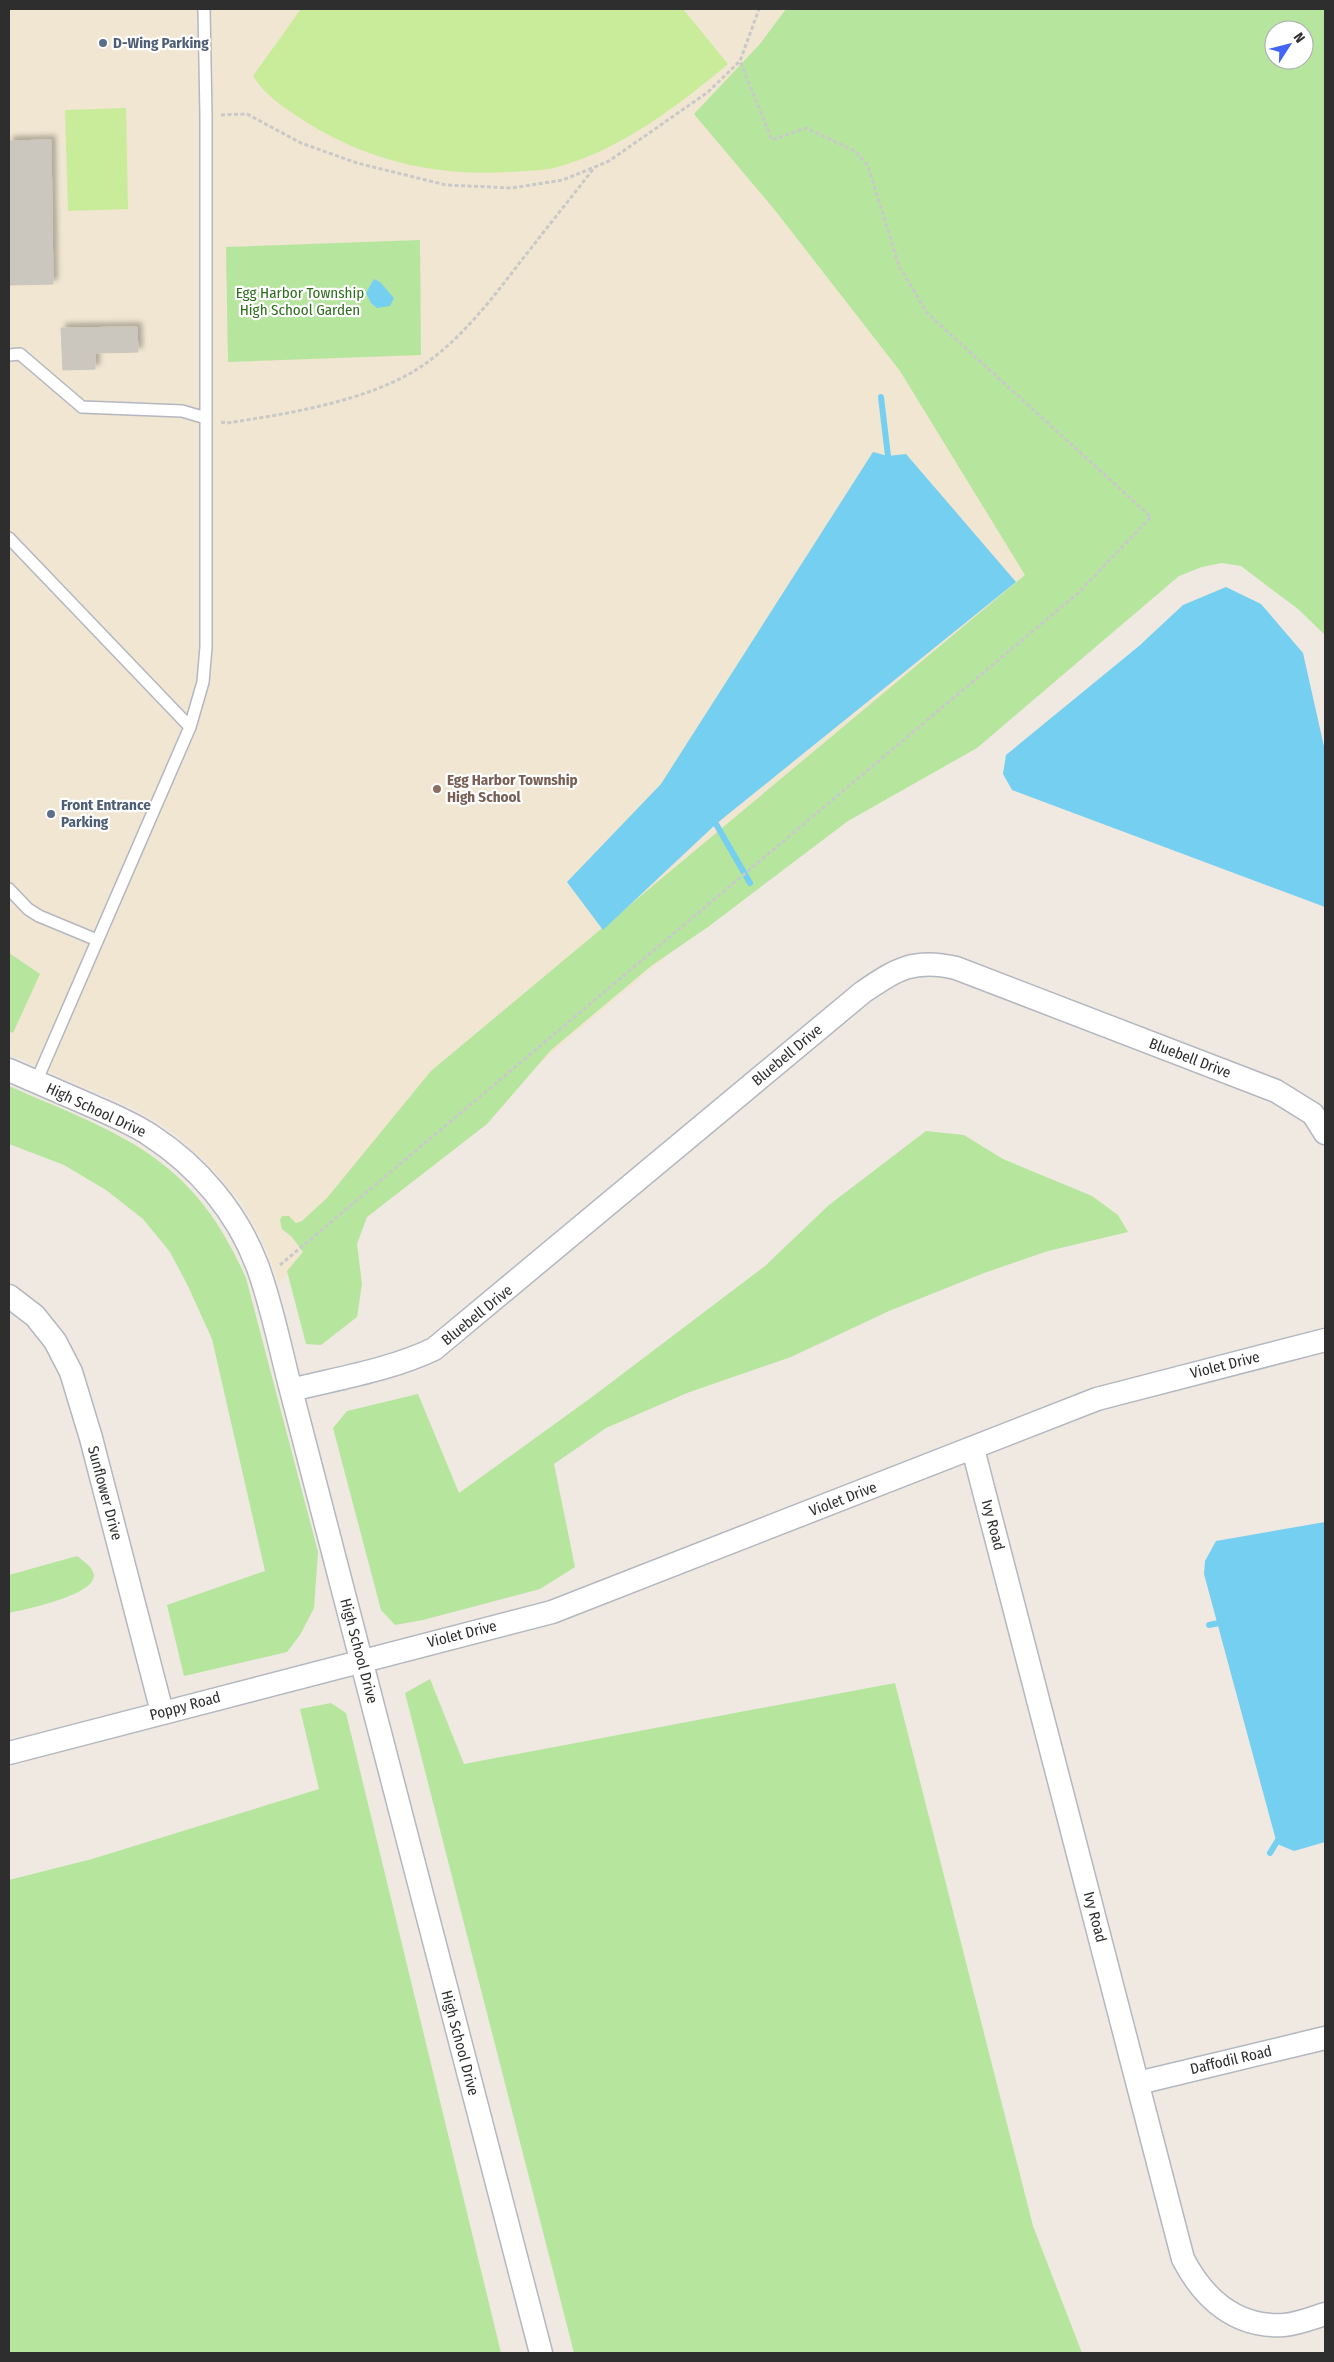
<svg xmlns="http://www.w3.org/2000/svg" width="1334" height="2362" viewBox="0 0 1334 2362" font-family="'Fira Sans Condensed',sans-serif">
	<defs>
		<filter id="shadow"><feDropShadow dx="4.5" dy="-4.5" stdDeviation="2.5" flood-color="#0004"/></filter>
	</defs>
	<rect width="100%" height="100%" fill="#efe9e1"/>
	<path fill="#f0e6d1" d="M 9,9 L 920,9 L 1179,524 L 279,1283 L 263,1241 L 241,1202 L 212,1168 L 183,1141 L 167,1128 L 135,1109 L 9,1054 Z"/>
	<path fill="#b6e59e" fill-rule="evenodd" d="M 786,9 L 1325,9 L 1325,635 L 1298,609 L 1241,566 L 1222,563 L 1202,567 L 1179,576 L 977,748 L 848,821 L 708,927 L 651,966 L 551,1050 L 487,1124 L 367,1217 L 357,1244 L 362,1284 L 357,1317 L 321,1345 L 306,1344 L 287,1271 L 303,1252 L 292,1237 L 282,1229 L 280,1220 L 282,1216 L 289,1216 L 296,1223 L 302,1221 L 327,1198 L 431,1071 L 1025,575 L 900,371 L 774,209 L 694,114 L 760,44 ZM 1274,30 L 1304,30 L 1304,60 L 1274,60 Z
		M 420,240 L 421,355 L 228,362 L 226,247 Z
		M 9,953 L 40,974 L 13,1033 L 9,1031 Z
		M 9,1086 C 123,1136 192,1155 246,1278 L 318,1552 L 314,1608 L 300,1635 L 287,1652 L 184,1676 L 167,1605 L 265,1571 L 212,1339 L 188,1286 L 170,1252 L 143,1219 L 106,1190 L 64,1165 L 9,1144 Z
		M 926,1131 L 964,1135 L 1003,1159 L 1092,1196 L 1118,1215 L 1128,1232 L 1048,1251 L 984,1273 L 889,1311 L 791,1357 L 687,1393 L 606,1428 L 554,1464 L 575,1567 L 540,1589 L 423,1620 L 395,1625 L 381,1610 L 333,1428 L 347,1411 L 418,1394 L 459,1493 L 592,1397 L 765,1266 L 829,1205 Z
		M 77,1556 C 82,1560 91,1566 93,1572 C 103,1594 23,1610 9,1613 L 9,1575 Z
		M 430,1679 L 464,1764 L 895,1683 L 1033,2226 L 1082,2353 L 574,2353 L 405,1693 Z
		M 331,1703 L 346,1713 L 501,2353 L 9,2353 L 9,1880 L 92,1859 L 319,1789 L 300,1709 Z"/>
	<path fill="#c9ec9a" d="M 301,9 L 683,9 L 728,64 C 679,105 623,148 561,166 C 545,171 526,171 509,172 C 432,177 361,159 297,116 C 280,105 264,94 253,76 Z
		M 126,108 L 128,209 L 68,211 L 65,110 Z"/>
	<path fill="#75cff0" d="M 374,279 L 380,282 L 394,298 L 390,306 L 377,308 L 371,303 L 366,293 Z
		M 873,452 L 888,456 L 906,454 L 1016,582 L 716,824 L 603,930 L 567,882 L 661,784 Z
		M 1226,587 L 1261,604 L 1303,653 L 1325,751 L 1325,907 L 1012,790 L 1003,774 L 1006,755 L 1139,646 L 1183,605 Z
		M 1325,1522 L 1325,1842 L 1294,1851 L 1277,1844 L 1204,1574 L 1205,1561 L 1216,1541 Z"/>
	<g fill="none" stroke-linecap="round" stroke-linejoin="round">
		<path stroke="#75cff0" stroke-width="6" d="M 881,397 L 888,456 L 887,463
			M 712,817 L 750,883
			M 1209,1625 L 1224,1622
			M 1270,1853 L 1281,1835"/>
	</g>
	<path fill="#cbc7bf" stroke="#cbc5ba" filter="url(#shadow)" d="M 51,140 L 53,284 L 9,285 L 9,141 Z
		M 137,327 L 138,352 L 95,353 L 95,369 L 63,370 L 61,328 Z"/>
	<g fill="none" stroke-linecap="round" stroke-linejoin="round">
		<g stroke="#b4b7c1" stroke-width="14">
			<path id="service" d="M 9,355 L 20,354 L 82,407 L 182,411 L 206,418
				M 9,538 L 190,727
				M 9,889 L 28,909 L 39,916 L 97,940
				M 36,1082 L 190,727 L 203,682 L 206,647 L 206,116 L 204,9"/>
		</g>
		<g stroke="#b4b7c1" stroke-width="25">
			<path id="minor" d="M 9,1070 C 37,1082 64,1094 92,1106 C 112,1115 132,1123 150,1135 C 198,1166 237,1212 257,1265 C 272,1305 280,1348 291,1390 L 541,2353
				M 9,1296 L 35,1316 L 55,1341 L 71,1372 L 91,1438 L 162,1712
				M 291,1390 C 339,1378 390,1370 434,1349 L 863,992 C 897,969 914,958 956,968 L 1276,1091 L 1313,1114 L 1325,1133
				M 973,1449 L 1183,2259 C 1204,2299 1236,2328 1284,2325 C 1297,2324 1312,2318 1325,2314
				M 9,1753 L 552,1612 L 1097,1399 L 1325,1340
				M 1138,2083 L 1325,2038"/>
		</g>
		<path stroke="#c9c9c9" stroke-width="3" stroke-dasharray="4 2.5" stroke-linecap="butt" d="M 221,115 L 247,114 L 301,143 L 357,163 L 446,185 L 512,188 L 563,180 L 609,161 L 708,92 L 740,61 L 759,9
			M 221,422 L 227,423 C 287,414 368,401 419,368 C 461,340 491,300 521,261 C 545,230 570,199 594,168
			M 280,1265 L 1078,593 L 1151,517 L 927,313 L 899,266 L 868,166 L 855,151 L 806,128 L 772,140 L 740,61"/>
		<use href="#service" stroke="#fff" stroke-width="11"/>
		<use href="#minor" stroke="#fff" stroke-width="22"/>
	</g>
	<g fill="#5c6f8a" stroke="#fff" stroke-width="2">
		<circle cx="103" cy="43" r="5"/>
		<circle cx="51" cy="814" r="5"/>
	</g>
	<circle fill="#8d6e63" stroke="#fff" stroke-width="2" cx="437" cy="789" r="5"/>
	<g text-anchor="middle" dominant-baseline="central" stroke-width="4.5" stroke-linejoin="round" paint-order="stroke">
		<g font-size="15" font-weight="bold" fill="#4e5e75" stroke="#fff" text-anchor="start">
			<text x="113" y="43">D-Wing Parking</text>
			<text x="61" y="805">Front Entrance<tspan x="61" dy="17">Parking</tspan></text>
		</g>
		<g font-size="15" fill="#2c6e1b" stroke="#fff">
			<text x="300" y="293">Egg Harbor Township<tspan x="300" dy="17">High School Garden</tspan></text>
		</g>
		<g font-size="15" font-weight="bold" fill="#785e54" stroke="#fff" text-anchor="start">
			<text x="447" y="780">Egg Harbor Township<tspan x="447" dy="17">High School</tspan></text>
		</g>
		<g font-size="15" fill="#2e2e2e" stroke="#fff">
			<text transform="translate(787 1055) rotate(-40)">Bluebell Drive</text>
			<text transform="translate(1190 1058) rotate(21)">Bluebell Drive</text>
			<text transform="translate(96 1110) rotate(25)">High School Drive</text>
			<text transform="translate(477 1315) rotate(-39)">Bluebell Drive</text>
			<text transform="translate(1225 1365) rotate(-14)">Violet Drive</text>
			<text transform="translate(105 1493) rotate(75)">Sunflower Drive</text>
			<text transform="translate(843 1499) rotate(-21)">Violet Drive</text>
			<text transform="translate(993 1525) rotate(75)">Ivy Road</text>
			<text transform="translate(462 1634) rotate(-14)">Violet Drive</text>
			<text transform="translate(359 1651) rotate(75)">High School Drive</text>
			<text transform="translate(185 1706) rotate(-15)">Poppy Road</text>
			<text transform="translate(1095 1917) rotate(75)">Ivy Road</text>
			<text transform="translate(460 2043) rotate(75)">High School Drive</text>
			<text transform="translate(1231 2060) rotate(-13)">Daffodil Road</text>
		</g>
	</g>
	<rect width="1334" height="2362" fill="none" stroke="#2e2e2e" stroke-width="20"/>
	<g transform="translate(1289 45) rotate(54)"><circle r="24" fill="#ffffff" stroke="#ababab"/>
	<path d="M0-4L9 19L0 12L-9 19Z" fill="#4264fb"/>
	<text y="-8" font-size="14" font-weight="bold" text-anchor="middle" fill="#2e2e2e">N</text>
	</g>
</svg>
